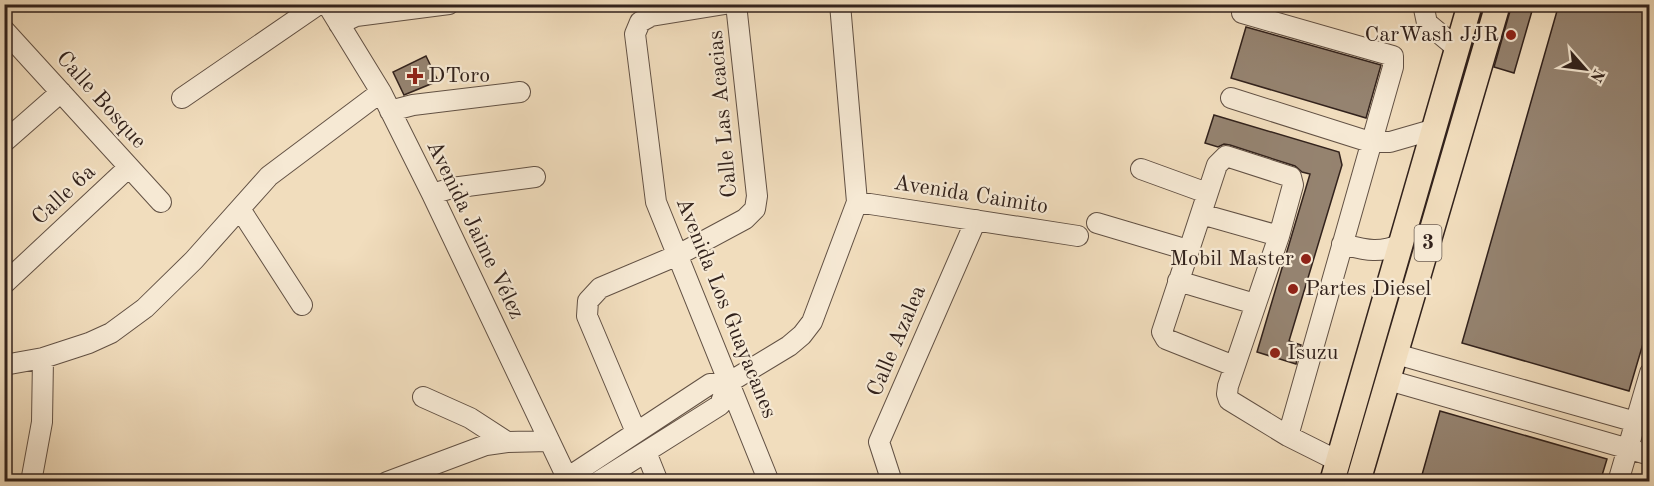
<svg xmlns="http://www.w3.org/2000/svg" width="1654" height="486" viewBox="0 0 1654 486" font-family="'Old Standard TT',serif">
	<rect width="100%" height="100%" fill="#f1ddbd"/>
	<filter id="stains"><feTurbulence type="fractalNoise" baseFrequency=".00333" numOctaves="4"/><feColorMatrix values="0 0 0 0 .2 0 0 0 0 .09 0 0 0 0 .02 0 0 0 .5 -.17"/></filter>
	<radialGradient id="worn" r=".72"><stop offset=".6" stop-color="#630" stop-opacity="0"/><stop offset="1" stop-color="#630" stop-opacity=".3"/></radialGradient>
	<path fill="#958370" stroke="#32221c" stroke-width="1.5" d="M 1512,4 L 1534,4 L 1514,73 L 1494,67 Z
		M 1559,4 L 1650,4 L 1650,320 L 1629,391 L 1462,343 Z
		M 1246,27 L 1381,65 L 1366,118 L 1231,78 Z
		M 426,56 L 438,81 L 404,95 L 393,72 Z
		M 1214,115 L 1339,152 L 1342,165 L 1289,341 L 1301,345 L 1296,364 L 1257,352 L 1310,174 L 1302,172 L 1295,166 L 1230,145 L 1224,144 L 1218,147 L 1205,143 Z
		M 1440,411 L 1607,459 L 1600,482 L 1420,482 Z"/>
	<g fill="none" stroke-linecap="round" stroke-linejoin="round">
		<g stroke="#625144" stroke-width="22">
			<path id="minor" d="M 327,4 L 381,92 L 432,194 L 569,482
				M 725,4 L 651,16 L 640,22 L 635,34 L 656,202 L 769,482
				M 1423,4 L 1427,23 L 1458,49
				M 1242,13 L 1393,56 L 1393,67 L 1288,436
				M 339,24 L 356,16 L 449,4
				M 4,30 L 161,202
				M 182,98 L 319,4
				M 1231,98 L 1370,142 L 1390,142 L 1435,129
				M 390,111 L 413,105 L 520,92
				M 4,142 L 61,92
				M 1141,169 L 1207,193
				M 432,194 L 452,188 L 535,177
				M 857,202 L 1078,236
				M 240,209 L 302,305
				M 1201,214 L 1279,236
				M 1097,223 L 1188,250
				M 1342,244 C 1366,250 1378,254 1402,244
				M 1178,281 L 1255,304
				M 5,283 L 129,167
				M 1396,354 L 1650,426
				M 4,365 L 43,358 L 89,343 L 111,333 L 145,308 L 194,260 L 269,176 L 381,92
				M 1234,366 L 1166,339 L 1162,332 L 1217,165 L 1226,156 L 1291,177 L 1293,185 L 1279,236 L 1228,386 L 1227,394 L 1229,400 L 1288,436 L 1338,461
				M 1388,380 L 1650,455
				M 423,397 L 470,418 L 507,442
				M 636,432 L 587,316 L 588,301 L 600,288 L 678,255 L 745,219 L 755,209 L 757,196 L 736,4
				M 646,452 L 658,482
				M 567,478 L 710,384 L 728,383 L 789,346 L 802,335 L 812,322 L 857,202 L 840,4
				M 31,482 L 42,422 L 43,358
				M 387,482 L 486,445 L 507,442 L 549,441
				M 598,482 L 720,405 L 728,383
				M 892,482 L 879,442 L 976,220
				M 1618,482 L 1650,373"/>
		</g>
		<g stroke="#32221c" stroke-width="27">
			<path id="major" d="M 1332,482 L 1470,4
				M 1358,482 L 1498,4"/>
		</g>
		<use href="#minor" stroke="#f6e9d4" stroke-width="20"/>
		<use href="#major" stroke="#f1ddbd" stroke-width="24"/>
	</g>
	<g fill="#8f2418" stroke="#f6e9d4" stroke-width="2">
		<circle cx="1511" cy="35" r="6"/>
		<path d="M412 67h6v6h6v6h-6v6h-6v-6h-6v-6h6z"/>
		<circle cx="1306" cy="259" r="6"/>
		<circle cx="1293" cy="289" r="6"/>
		<circle cx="1275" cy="353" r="6"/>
	</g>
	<g text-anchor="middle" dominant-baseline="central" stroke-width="4.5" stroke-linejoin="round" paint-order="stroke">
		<rect fill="#f6e9d4" stroke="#6d5e53" stroke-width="1.5" x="1414.5" y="225" width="27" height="36" rx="4.5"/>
		<g font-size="21" font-weight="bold" fill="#32221c">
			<text x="1428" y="243">3</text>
		</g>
		<g font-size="22" fill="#32221c" stroke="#f6e9d4" text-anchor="start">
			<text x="1499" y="35" text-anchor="end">CarWash JJR</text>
			<text x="428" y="76">DToro</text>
			<text x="1294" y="259" text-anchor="end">Mobil Master</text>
			<text x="1305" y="289">Partes Diesel</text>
			<text x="1287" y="353">Isuzu</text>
		</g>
		<g font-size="22" fill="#32221c" stroke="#f6e9d4">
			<text transform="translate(101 100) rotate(48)">Calle Bosque</text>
			<text transform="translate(723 114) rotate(-95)">Calle Las Acacias</text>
			<text transform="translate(64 195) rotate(-43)">Calle 6a</text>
			<text transform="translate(971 195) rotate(9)">Avenida Caimito</text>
			<text transform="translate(475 230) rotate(64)">Avenida Jaime Vélez</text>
			<text transform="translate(726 308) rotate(68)">Avenida Los Guayacanes</text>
			<text transform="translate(897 341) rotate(-67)">Calle Azalea</text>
		</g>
	</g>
	<rect width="1654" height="486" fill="none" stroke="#f1ddbd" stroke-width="24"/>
	<rect x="6" y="6" width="1642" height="474" fill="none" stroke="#32221c" stroke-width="3"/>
	<rect x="12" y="12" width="1630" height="462" fill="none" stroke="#32221c" stroke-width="1.5"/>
	<g transform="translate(1585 69) rotate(118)" stroke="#f6e9d4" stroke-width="4.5" paint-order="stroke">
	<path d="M0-4.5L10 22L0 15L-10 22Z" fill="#32221c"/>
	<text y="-9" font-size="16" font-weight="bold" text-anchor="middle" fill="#32221c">N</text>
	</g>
	<rect width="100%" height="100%" filter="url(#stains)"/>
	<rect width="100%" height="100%" fill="url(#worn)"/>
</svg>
